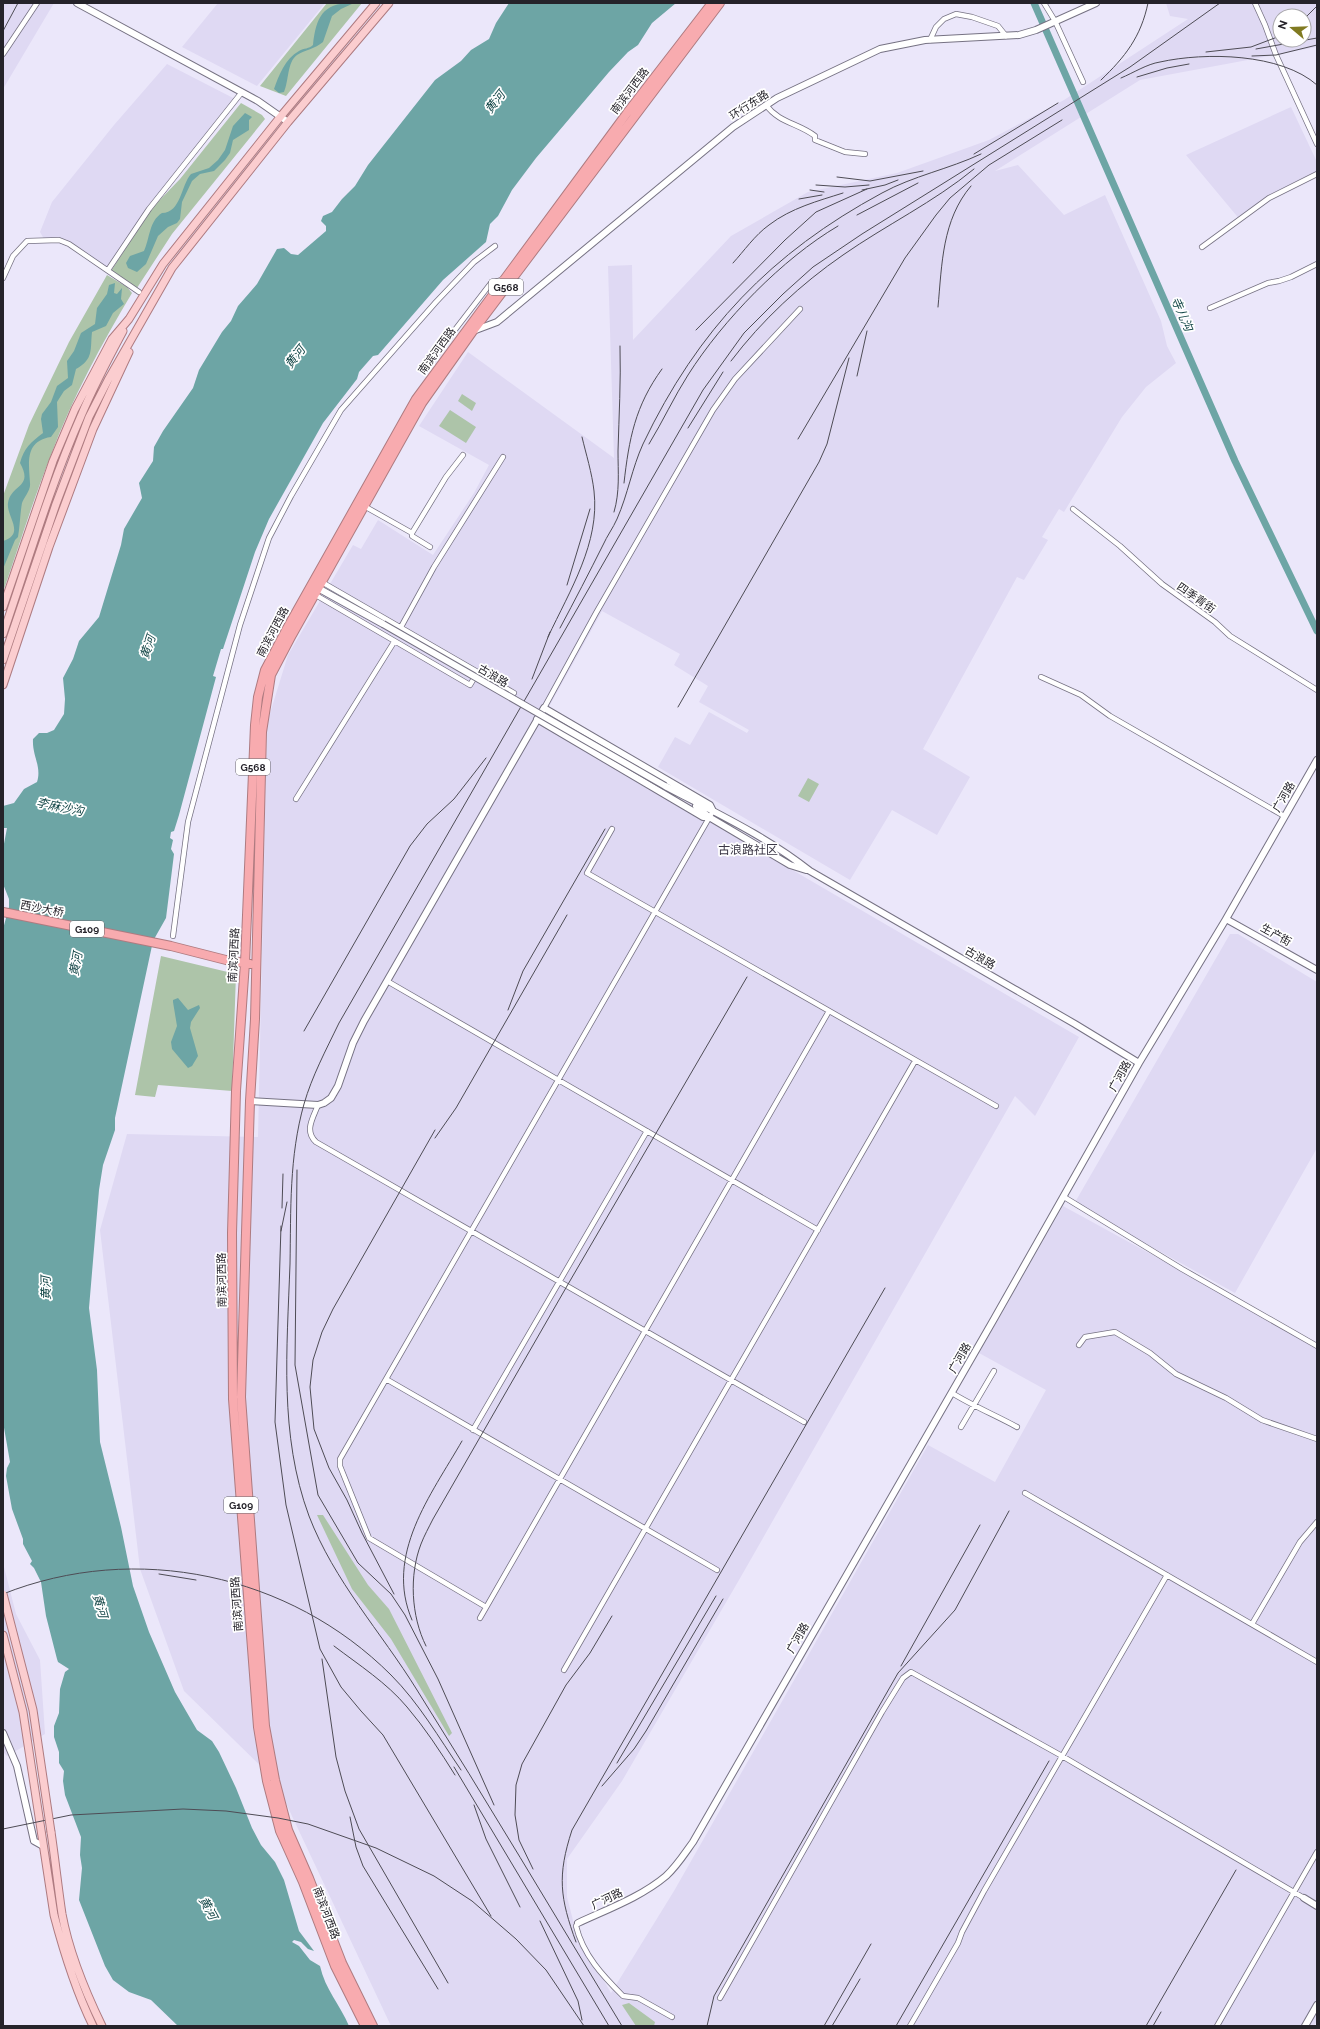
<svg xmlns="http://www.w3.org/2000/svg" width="1320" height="2029" viewBox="0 0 1320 2029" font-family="Raleway,'Noto Sans SC',sans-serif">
	<rect width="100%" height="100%" fill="#ebe7fa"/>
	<path fill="#dfd9f3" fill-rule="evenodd" d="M 3,3 L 54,3 L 3,89 Z
		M 218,3 L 325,3 L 257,86 L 182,47 Z
		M 1166,3 L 1317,3 L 1317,47 L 1140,80 L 995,171 L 1018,165 L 1064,215 L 1105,195 L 1161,321 L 1167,346 L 1176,363 L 1146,387 L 1122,417 L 1064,512 L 1059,509 L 1042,537 L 1048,540 L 1024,580 L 1017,577 L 923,749 L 970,777 L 937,835 L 892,810 L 850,880 L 658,767 L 675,737 L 690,745 L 709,712 L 747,733 L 749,730 L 699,702 L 708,686 L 674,665 L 680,654 L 602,611 L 540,723 L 1079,1037 L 1035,1116 L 1015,1096 L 739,1580 L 622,1781 L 567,1859 L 567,1897 L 576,1932 L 611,1993 L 674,1891 L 928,1445 L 995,1482 L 1046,1390 L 979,1353 L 1063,1206 L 1317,1345 L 1317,2021 L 1314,2026 L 391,2026 L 275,1780 L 184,1691 L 140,1569 L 100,1230 L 127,1134 L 258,1137 L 267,723 L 288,655 L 353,545 L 361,549 L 378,520 L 433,555 L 474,493 L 489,465 L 419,426 L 468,352 L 614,458 L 608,266 L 632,265 L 633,340 L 731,236 L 808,192 L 897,173 L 989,140 L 1064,100 L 1188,19 L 1170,16 ZM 1280,16 L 1304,16 L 1304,40 L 1280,40 Z
		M 167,64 L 239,101 L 151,209 L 111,271 L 65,239 L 44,239 L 40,232 L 52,202 L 114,125 Z
		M 1291,107 L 1317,162 L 1317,171 L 1270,195 L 1241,221 L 1186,155 Z
		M 1230,934 L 1238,934 L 1317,982 L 1317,1148 L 1235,1293 L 1074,1204 Z
		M 3,1563 L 16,1614 L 40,1660 L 45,1734 L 7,1756 L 3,1752 Z"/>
	<path fill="#adc4a9" d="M 327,3 L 362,3 L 286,96 L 260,86 Z
		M 241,103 L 262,115 L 265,119 L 172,234 L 137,288 L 111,271 L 151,209 L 180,179 Z
		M 107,275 L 127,287 L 132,293 C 101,345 72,398 51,455 C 33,500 19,546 3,592 L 3,496 L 29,425 L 69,342 Z
		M 462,394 L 476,403 L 472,411 L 458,401 Z
		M 450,410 L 476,427 L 466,443 L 439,426 Z
		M 808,778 L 819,784 L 809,802 L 798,796 Z
		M 161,956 L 236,974 L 232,1091 L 158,1085 L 155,1097 L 135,1095 Z
		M 317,1515 L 323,1515 L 368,1585 L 389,1609 L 452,1733 L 449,1736 L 391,1639 L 352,1589 Z
		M 629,2003 L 655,2022 L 654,2026 L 636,2026 L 622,2005 Z"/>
	<path fill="#6da5a5" d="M 354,3 L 341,9 L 332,16 L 323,42 C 315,49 305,50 297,55 C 287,62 289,81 284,92 L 279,93 L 274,89 C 279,75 285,59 299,51 C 304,48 309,49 313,45 C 316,17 323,2 354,3 Z
		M 509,3 L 676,3 L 652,23 L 638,45 L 628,52 L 609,72 L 536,158 L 512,190 L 498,216 L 490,224 L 486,242 L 443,280 L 378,355 L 373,356 L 359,372 L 357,379 L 323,423 L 269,519 L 255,552 L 223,649 L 221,649 L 213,676 L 216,677 L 179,815 L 174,831 L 171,832 L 170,838 L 173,840 L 171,849 L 174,854 L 166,918 L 153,941 L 115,1118 L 115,1130 L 103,1165 L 99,1190 L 89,1308 L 97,1370 L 100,1442 L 121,1527 L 133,1586 L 149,1632 L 175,1692 L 197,1730 L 212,1741 L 219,1752 L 236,1788 L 252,1828 L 261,1845 L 275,1862 L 284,1880 L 299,1931 L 314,1951 L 308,1949 L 301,1942 L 294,1940 L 292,1942 L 299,1946 L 310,1960 L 320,1966 C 325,1989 340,2005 349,2026 L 178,2026 L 151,2000 L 129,1992 L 113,1980 L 105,1966 L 79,1900 L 82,1868 L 80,1855 L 81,1837 L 65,1795 L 63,1781 L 64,1771 L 59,1763 L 59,1752 L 54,1737 L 54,1726 L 59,1713 L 60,1689 L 65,1672 L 69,1669 L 58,1662 L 57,1659 L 46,1616 L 41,1582 L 34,1568 L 30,1564 L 32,1561 L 23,1544 L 23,1539 L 12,1509 L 6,1476 L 7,1468 L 10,1462 L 3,1422 L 3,929 L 9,907 L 9,899 L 3,884 L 3,849 L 7,828 L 3,828 L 3,806 L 14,803 L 24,789 L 37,782 C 42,766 32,756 33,739 L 39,733 L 47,733 L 54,730 L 64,714 L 65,699 L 63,678 L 73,659 L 79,641 L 99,617 L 121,545 L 124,529 L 142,498 L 139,483 L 153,461 L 154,447 L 163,431 L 193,388 L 199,370 L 222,332 L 231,321 L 238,306 L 257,284 L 277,249 L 284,248 L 291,254 L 298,255 L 326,231 L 326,226 L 321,221 L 323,216 L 332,212 L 342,199 L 355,186 L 368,165 L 435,80 L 461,61 L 471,50 L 489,39 L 496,23 Z
		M 245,113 L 252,117 L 249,120 L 249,130 L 233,140 L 230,153 L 225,160 L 214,171 L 200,174 L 192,181 L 182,202 L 180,219 L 177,223 L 168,227 L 158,236 L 146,264 L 137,272 L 128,268 L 126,263 L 130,256 L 144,251 C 150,238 149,221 162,213 C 181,213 181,185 191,174 L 209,168 L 218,160 L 225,150 L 233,126 Z
		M 115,283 L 114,293 L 117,294 L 122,288 L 121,299 L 124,304 L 113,313 L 106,326 L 92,332 C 90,350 94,359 76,369 L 72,385 L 64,391 L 57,402 L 58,427 L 51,437 C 24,441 29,464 30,483 C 31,490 24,497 22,503 C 20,514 20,526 18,537 L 15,540 L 3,569 L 3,541 C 26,534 6,516 8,503 C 11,484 34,488 20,463 C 24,448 31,442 43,433 L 41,419 L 42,414 L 51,402 L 57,386 L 68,378 L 67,361 L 74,351 L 81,333 L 95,324 L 97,308 L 107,294 L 109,285 Z
		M 178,998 L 188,1010 L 199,1005 L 200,1008 L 191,1022 L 190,1028 L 198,1056 L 192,1066 L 188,1068 L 172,1049 L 171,1042 L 177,1026 L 173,1002 L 173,1000 Z"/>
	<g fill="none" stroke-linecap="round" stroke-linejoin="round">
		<path stroke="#6da5a5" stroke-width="7" d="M 1034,3 L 1235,461 L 1317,631"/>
		<g stroke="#767283" stroke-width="6">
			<path id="street" d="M 1044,3 L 1055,21 L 1083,82
				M 1255,3 L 1265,25 L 1276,55 L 1317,144
				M 930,40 L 936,27 L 944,19 L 956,14 L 972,17 L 998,26 L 1006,36
				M 3,54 L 37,3
				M 766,105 C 779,123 798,123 815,136 L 815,140 L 845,152 L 865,154
				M 1202,247 L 1269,198 L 1317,174
				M 108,270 L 149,209 L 242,92
				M 3,278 L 13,256 L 27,241 L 59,240 L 69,244 L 139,292
				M 1210,308 L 1268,283 L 1279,281 L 1291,277 L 1317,264
				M 444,344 L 491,283 L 504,279
				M 364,506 L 412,533 L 446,477 L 463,455
				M 1073,509 L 1120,546 L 1162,584 L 1215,622 L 1230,636 L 1317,690
				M 412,533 L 412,536 L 430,547
				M 320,581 L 514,693
				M 314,594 L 470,685 L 476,675
				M 401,627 L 434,567 L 503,457
				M 1041,677 L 1081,695 L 1110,716 L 1284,816
				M 544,708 L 596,613 L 713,410 L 735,379 L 800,309
				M 296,799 L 394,642
				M 612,829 L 587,873 L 996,1106
				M 173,936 L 188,822 L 240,625 L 269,538 L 291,496 L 341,410 L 436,302 L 474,262 L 495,246
				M 387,981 L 818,1230
				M 318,1105 C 313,1118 304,1131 316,1142 L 804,1422
				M 1064,1197 L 1182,1269 L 1317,1346
				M 1079,1345 L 1085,1337 L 1115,1332 L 1150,1353 L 1176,1374 L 1226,1398 L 1262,1420 L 1317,1439
				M 386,1379 L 717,1570
				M 952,1393 C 973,1406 995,1415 1017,1427
				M 961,1427 L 994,1371
				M 473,1430 L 647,1131
				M 1025,1493 L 1317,1662
				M 486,1607 L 369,1538 L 340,1466 L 340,1459 L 713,811
				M 480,1618 L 829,1011
				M 1252,1624 L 1300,1542 L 1317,1522
				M 564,1670 L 915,1061
				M 578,1923 L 576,1926 C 583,1955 603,1976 623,1996 L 638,1998 L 672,2017
				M 720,1998 L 882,1712 L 903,1678 L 911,1672 L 1062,1756 L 1304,1898
				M 910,2026 L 958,1943 L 962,1932 L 984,1891 L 1167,1575
				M 1217,2026 L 1317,1852"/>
		</g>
		<g stroke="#767283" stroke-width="8">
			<path id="secondary" d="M 77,3 L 258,101 L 288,122
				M 473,331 L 497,322 L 733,127 L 777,98 L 880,49 L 925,40 L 1019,35 L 1036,30 L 1096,3
				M 316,587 L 383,624
				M 537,719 L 703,817 L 709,817
				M 665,786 C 714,812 766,836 810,871 L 1075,1024 L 1139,1063
				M 696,806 L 709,817 L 790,865 L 806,870
				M 1226,919 L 1317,970
				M 250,1101 L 318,1105 L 324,1103 L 331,1098 L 338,1086 L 353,1043 L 364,1021 L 544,708 L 710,805 L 713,811
				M 3,1733 L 17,1766 L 34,1841 L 43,1846
				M 1304,1898 L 1317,1906
				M 578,1923 C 608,1909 641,1897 666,1876 C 677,1866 685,1853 693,1842 L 994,1319 L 1139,1063 L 1226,919 L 1317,760
				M 1305,2026 L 1317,2005"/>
		</g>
		<g stroke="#ae7b80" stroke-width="9">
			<path id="primary" d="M 3,607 L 53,461 L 75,409 L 112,339 L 129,319 L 163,264 L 281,116 L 376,3
				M 3,634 C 28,561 50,486 81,416 C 93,387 108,359 123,331
				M 3,660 L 56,504 L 89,417 L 108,380 L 172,268 L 288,122 L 389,3
				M 3,685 L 49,547 L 93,429 L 129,352
				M 3,1635 L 23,1712 L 54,1915 C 64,1953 76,1991 93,2026
				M 51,1832 C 55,1859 58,1887 62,1914 C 69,1952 85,1991 102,2026"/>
		</g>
		<g stroke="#ae7b80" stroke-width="10">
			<path id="highway" d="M 3,912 L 171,946 L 226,960 L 250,964
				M 365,2026 L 335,1966 L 303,1882 L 280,1831 L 267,1781 L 258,1727 L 233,1399 L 232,1233 L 236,1091 L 245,963 L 255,725 L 258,697 L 265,670 L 285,632 L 416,399 L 627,113 L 712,3
				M 373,2026 L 342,1963 L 309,1878 L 288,1830 L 275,1780 L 265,1726 L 241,1397 L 250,1101 L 255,1019 L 262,732 L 271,675 L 292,635 L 422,403 L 473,331 L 720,3"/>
		</g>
		<use href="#street" stroke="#fff" stroke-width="4.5"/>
		<use href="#secondary" stroke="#fff" stroke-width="6"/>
		<use href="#primary" stroke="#fbcdcf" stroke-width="7"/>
		<use href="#highway" stroke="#f8abaf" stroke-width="8"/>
		<path stroke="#4e4c55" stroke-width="1" d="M 1304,19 L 1317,6
			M 3,31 L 18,3
			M 1256,49 L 1317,38
			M 1206,52 L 1251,47 L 1280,36
			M 1252,56 L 1276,55 L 1317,45
			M 1137,77 L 1167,68 L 1189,64
			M 1121,78 C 1133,73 1147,64 1160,62 C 1205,52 1281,53 1317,85
			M 1101,80 C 1125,57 1141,37 1148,3
			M 974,154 L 1058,103
			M 837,177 L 870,181 L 923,171
			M 816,185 L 845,187 L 869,185
			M 810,190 L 824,192
			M 862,190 L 885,185 L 898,180
			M 799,199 L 822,195
			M 857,215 L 918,183
			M 733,263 C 744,251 755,235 769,225 C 791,208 818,201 843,193
			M 938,307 C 942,264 942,220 971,186
			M 696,330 L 785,240 L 816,212 L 867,189
			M 731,361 C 762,320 801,284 843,255 C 886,225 934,202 974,169
			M 857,376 L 867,331
			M 688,428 L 723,372
			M 798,439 L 905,258 L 936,215 L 950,198 L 989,165 L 1062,120
			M 649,444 C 663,421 674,397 688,375 C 723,320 782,259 838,226
			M 624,483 C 629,439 635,406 662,369
			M 614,512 C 620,492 618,472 618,451 C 619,416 621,381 620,346
			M 567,585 L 590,509
			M 560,628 C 575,600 589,573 603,545 C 607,536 613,528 617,519 C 628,494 632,468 643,444 C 698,329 771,253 882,193 C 913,176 949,169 981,154
			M 548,637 C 570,590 600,543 594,491 C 592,473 586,454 582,437
			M 532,679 L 550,632
			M 678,707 L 819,462 L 827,444 L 849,358
			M 508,1010 L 523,971 L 605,829
			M 304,1031 L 410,846 L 427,824 L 454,799 L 486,758
			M 435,1138 L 456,1108 L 567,915
			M 297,1170 L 295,1365 L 318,1495 L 358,1563 L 391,1594 L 405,1615 L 438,1679 L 494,1805
			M 282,1208 L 283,1174
			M 281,1226 L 275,1422 L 286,1505 L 320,1649 L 341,1687 L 361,1711 L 383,1735 L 491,1916
			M 281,1231 L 287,1202
			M 159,1574 L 196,1580
			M 3,1594 C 136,1541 290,1574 391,1675 C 419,1703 439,1738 461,1770
			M 394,1594 L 362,1533 L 347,1500 L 329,1468 L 314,1429 L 310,1387 L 313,1360 L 322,1332 L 333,1309 L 435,1130
			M 412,1620 C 384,1555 431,1495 462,1441
			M 334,1646 C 359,1665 387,1683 407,1707 C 425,1728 440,1751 455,1775
			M 426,1646 C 411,1616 409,1575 421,1544 C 424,1536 429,1527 433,1519 L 567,1286 L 747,977
			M 322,1659 L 336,1757 L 345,1791 L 359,1829 L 448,1983
			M 901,1666 L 980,1525
			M 617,1763 L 716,1596
			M 454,1767 L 609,2026
			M 602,1786 L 634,1749 L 646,1731 L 723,1599
			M 474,1805 L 486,1839 L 520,1907
			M 350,1817 L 356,1847 L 363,1866 L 438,1989
			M 3,1829 L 71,1815 L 183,1809 L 226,1811 L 278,1818 L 308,1824 L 376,1848 L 434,1876 L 472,1901 L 516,1939 L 546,1970 L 584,2026
			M 533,1869 L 519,1840 L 515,1815 L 516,1785 L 522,1764 L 566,1685 L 590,1653 L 612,1616
			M 540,1921 L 578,2001 L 582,2020
			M 576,1942 C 560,1898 557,1876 572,1830 L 885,1288
			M 622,2026 C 554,1914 487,1801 417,1690 C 381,1632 334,1581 309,1516 C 279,1435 287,1349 290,1264 C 291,1210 289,1157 304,1104 C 312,1076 326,1050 339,1023 L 703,390 L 744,333 L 783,294 L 813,267 L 862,234 L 1130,67 L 1220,3
			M 707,2026 L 714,1996 L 898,1673 L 955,1610 L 1009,1511
			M 824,2026 L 871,1944
			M 832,2026 L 860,1979
			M 896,2026 L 1049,1761
			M 1146,2026 L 1236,1870
			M 1153,2026 L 1161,2012"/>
		<g stroke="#767283" stroke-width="8" stroke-linecap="butt">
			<path id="secondary-bridge" d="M 383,624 L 665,786"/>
		</g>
		<g stroke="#ae7b80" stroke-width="9" stroke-linecap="butt">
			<path id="primary-bridge" d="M 3,1594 L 33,1710 L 51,1832"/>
		</g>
		<use href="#secondary-bridge" stroke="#fff" stroke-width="6"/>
		<use href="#primary-bridge" stroke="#fbcdcf" stroke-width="7"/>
	</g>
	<g text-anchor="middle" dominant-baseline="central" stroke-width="3.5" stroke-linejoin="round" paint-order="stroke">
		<g fill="#fff" stroke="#66656a" stroke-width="1">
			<rect x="489" y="279" width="34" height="16" rx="3"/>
			<rect x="236" y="759" width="34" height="16" rx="3"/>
			<rect x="70" y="921" width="34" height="16" rx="3"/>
			<rect x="224" y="1497" width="34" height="16" rx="3"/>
		</g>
		<g font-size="10" font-weight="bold" fill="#25232a">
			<text x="506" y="287">G568</text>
			<text x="253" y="767">G568</text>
			<text x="87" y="929">G109</text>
			<text x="241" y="1505">G109</text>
		</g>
		<g font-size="11" fill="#25232a" stroke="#fff">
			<text transform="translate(630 91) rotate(-53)">南滨河西路</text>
			<text transform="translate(749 105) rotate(-33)">环行东路</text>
			<text transform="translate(437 351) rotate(-54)">南滨河西路</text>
			<text transform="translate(1196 598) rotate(35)">四季青街</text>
			<text transform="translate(273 632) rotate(-62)">南滨河西路</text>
			<text transform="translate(493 676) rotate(30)">古浪路</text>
			<text transform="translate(1284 797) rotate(-60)">广河路</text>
			<text transform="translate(42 909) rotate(11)">西沙大桥</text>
			<text transform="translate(1276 935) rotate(29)">生产街</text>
			<text transform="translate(234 955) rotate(-87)">南滨河西路</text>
			<text transform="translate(980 958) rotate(30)">古浪路</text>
			<text transform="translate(1120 1076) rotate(-61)">广河路</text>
			<text transform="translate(222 1280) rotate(-91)">南滨河西路</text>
			<text transform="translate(960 1358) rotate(-60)">广河路</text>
			<text transform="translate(237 1604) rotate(-94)">南滨河西路</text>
			<text transform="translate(798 1638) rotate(-60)">广河路</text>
			<text transform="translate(607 1899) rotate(-25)">广河路</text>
			<text transform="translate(326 1913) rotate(69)">南滨河西路</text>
		</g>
		<g font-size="12" font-style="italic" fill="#134647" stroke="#fff">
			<text transform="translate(495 102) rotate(-52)">黄河</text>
			<text transform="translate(1182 314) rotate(66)">寺儿沟</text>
			<text transform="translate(295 357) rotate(-52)">黄河</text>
			<text transform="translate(148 647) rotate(-72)">黄河</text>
			<text transform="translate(60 807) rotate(11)">李麻沙沟</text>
			<text transform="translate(76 964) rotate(-80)">黄河</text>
			<text transform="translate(46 1288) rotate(-91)">黄河</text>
			<text transform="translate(100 1606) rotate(74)">黄河</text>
			<text transform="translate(208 1908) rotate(61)">黄河</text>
		</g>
		<g font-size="12" fill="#3b3746" stroke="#fff">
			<text x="748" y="850">古浪路社区</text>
		</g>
	</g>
	<rect width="1320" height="2029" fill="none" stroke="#25232a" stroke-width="8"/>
	<g transform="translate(1292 28) rotate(289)"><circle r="19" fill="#ffffff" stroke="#a8a7aa"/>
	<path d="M0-3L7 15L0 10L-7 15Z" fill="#807a21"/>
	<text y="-6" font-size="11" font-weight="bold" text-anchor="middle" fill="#25232a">N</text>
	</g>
</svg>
